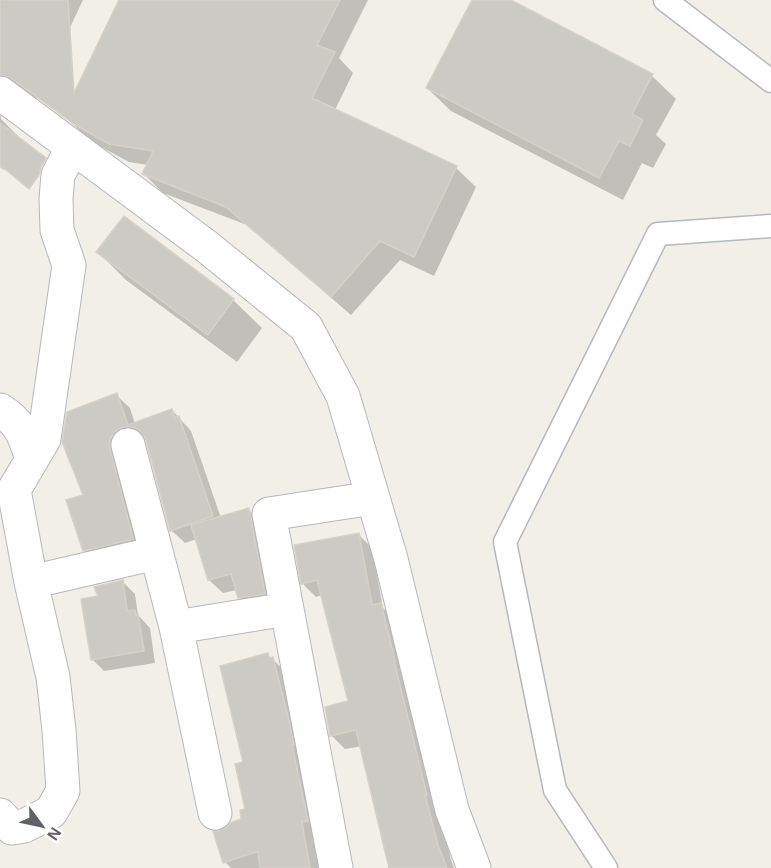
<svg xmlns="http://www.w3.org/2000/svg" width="771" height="868" viewBox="0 0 771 868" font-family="Helvetica,sans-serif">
	<rect width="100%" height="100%" fill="#f1efe8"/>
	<path fill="#0003" d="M 0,0 L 83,0 L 36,100 L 0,111 Z
		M 121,0 L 368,0 L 339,58 L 353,73 L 335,110 L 456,168 L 476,187 L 434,276 L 400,260 L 351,315 L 247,225 L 163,193 L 144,174 L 148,165 L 129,162 L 94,143 L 84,135 L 65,116 Z
		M 473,0 L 507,0 L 652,76 L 676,99 L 656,135 L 666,144 L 653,168 L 642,163 L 623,200 L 451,111 L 427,88 Z
		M 0,112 L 1,119 L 19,137 L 4,170 L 0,167 Z
		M 98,252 L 233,300 L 262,328 L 237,362 L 126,280 Z
		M 116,395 L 130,408 L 135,424 L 172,410 L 191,431 L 221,518 L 249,510 L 262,524 L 278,607 L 253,611 L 239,597 L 237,590 L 223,593 L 209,580 L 197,539 L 185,543 L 171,530 L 147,440 L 136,440 L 146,552 L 97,563 L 84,550 L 84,496 Z
		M 358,534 L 372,548 L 383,608 L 394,618 L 438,808 L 451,860 L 454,868 L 392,868 L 362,746 L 345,749 L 332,736 L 349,702 L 322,595 L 316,597 L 303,584 L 296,547 Z
		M 123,582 L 135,594 L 138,615 L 150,628 L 155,663 L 104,671 L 92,659 L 100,598 Z
		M 268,655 L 286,672 L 320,868 L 231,868 L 225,862 L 247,811 L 245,763 Z"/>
	<path fill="#cccac5" stroke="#d6d1c6" stroke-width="1.5" d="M 0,0 L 68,0 L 74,93 L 119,0 L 340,0 L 317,45 L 335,52 L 312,98 L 457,166 L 414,257 L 380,241 L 331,297 L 226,207 L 142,174 L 153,151 L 109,144 L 74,124 L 11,78 L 0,75 Z
		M 472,0 L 511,0 L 653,74 L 632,114 L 643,120 L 630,146 L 619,141 L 599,178 L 426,88 Z
		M 0,123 L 46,158 L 41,167 L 39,175 L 29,189 L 0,165 Z
		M 124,216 L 234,299 L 208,335 L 96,252 Z
		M 117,393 L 128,425 L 172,409 L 175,418 L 179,416 L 213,516 L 170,531 L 146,440 L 141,431 L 133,427 L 123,427 L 114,432 L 110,440 L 110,449 L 133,539 L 83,551 L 66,500 L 83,495 L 62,442 L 67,412 Z
		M 249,508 L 265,594 L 238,598 L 231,574 L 208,580 L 191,525 Z
		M 359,533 L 372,605 L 381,603 L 395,661 L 394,661 L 427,795 L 425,795 L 438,845 L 447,868 L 389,868 L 356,730 L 330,736 L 325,707 L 348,701 L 317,580 L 301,584 L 294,545 Z
		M 123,580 L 127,611 L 135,610 L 136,615 L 138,614 L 144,651 L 91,660 L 81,599 L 98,596 L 94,587 Z
		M 268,653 L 269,658 L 273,657 L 288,717 L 294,745 L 292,745 L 308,821 L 302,822 L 310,868 L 260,868 L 258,851 L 223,863 L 213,831 L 219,831 L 227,827 L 230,823 L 241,819 L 240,810 L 245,809 L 235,764 L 243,762 L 220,666 Z"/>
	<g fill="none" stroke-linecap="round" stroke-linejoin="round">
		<g stroke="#b5b8bc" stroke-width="25">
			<path id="service" d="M 665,0 L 771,81
				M 606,868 L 555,790 L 505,542 L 658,234 L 771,226"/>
		</g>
		<g stroke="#b5b8bc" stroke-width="35">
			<path id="minor" d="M 0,93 L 206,246 L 306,327 L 343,396 L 391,559 L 452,810 L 474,868
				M 0,410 C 22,424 24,435 32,459
				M 128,445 L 176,627
				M 31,582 L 14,490 L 44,439 L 69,265 L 57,230 L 56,199 L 58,175 L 73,147
				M 215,813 L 176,627 L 287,609
				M 0,815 L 12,828 L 24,826 L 51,812 L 63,791 L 59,730 L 53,677 L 31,582 L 156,553
				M 336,868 L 269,514 L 373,498"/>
		</g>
		<use href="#service" stroke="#fff" stroke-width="22"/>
		<use href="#minor" stroke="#fff" stroke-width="33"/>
	</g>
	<g transform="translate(42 826) rotate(123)" stroke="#ffffff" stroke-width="4.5" paint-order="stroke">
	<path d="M0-4.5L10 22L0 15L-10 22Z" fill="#5f6368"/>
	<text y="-9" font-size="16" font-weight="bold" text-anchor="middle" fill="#5f6368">N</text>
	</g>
</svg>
